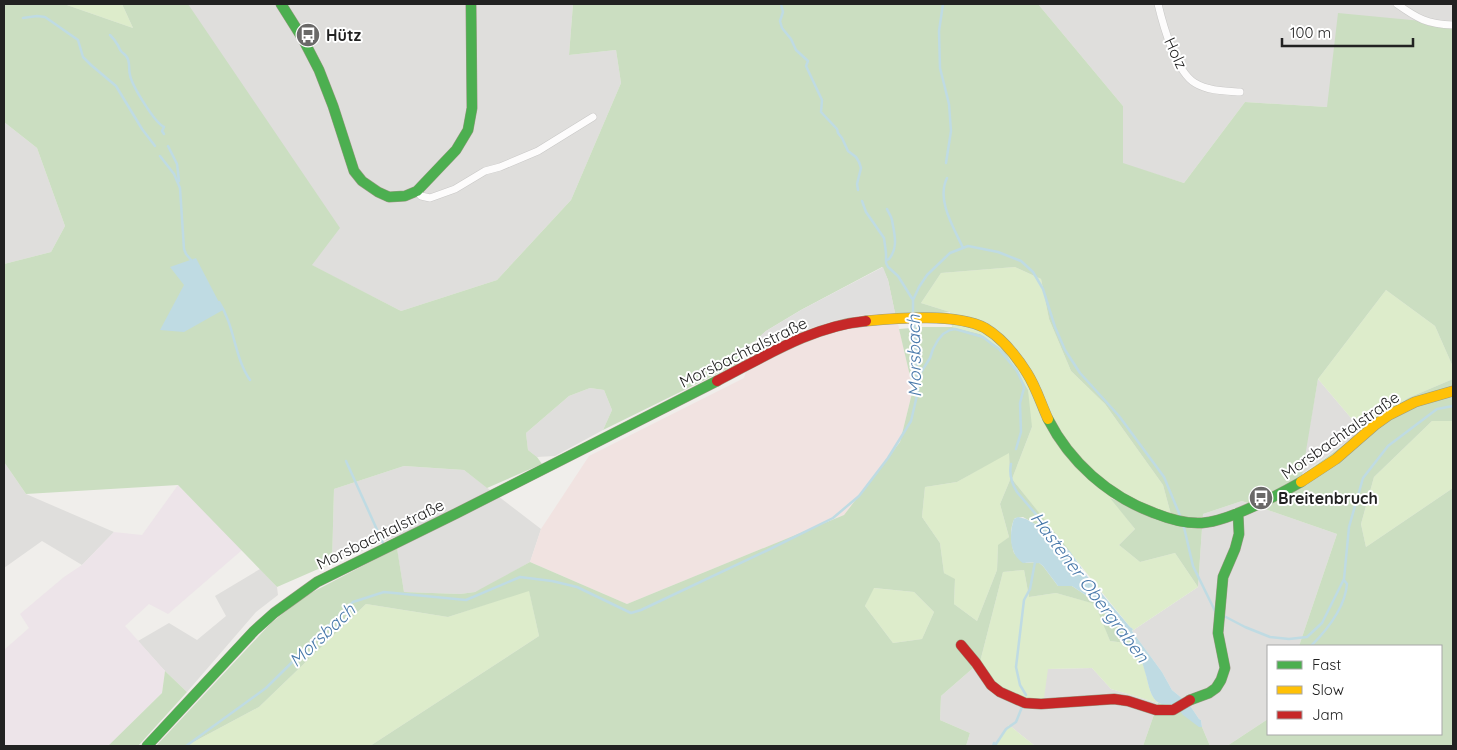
<svg xmlns="http://www.w3.org/2000/svg" width="1457" height="750" viewBox="0 0 1457 750" font-family="Quicksand,sans-serif">
	<rect width="100%" height="100%" fill="#f0eeeb"/>
	<path fill="#dfdedc" d="M 188,4 L 573,4 L 569,55 L 616,50 L 621,83 L 571,200 L 497,280 L 401,311 L 311,265 Z
		M 1038,4 L 1453,4 L 1453,24 L 1327,107 L 1245,102 L 1184,183 L 1123,164 L 1123,106 Z
		M 4,122 L 37,148 L 65,226 L 51,252 L 4,264 Z
		M 1318,379 L 1362,431 L 1301,475 Z
		M 590,388 L 604,390 L 612,410 L 603,430 L 555,456 L 537,457 L 528,450 L 526,433 L 569,396 Z
		M 4,462 L 26,494 L 114,532 L 82,565 L 42,541 L 4,568 Z
		M 404,466 L 464,470 L 541,529 L 530,562 L 484,588 L 475,592 L 460,594 L 404,592 L 395,537 L 332,563 L 334,489 Z
		M 1242,501 L 1337,534 L 1299,646 L 1268,646 L 1268,719 L 1227,746 L 1210,746 L 1202,727 L 1201,720 L 1199,719 L 1189,704 L 1172,690 L 1162,672 L 1132,631 L 1198,587 L 1203,514 Z
		M 260,569 L 277,587 L 278,595 L 256,612 L 187,692 L 165,671 L 138,641 L 169,623 L 197,640 L 226,616 L 215,596 Z
		M 980,662 L 1048,669 L 1092,668 L 1111,689 L 1158,703 L 1143,746 L 1035,746 L 1009,725 L 995,746 L 966,746 L 970,733 L 940,720 L 941,696 Z"/>
	<path fill="#f1e3e1" d="M 888,280 L 913,389 L 900,442 L 844,515 L 627,604 L 530,562 L 541,529 L 589,456 L 744,378 L 755,341 L 766,331 Z"/>
	<path fill="#ede4e9" d="M 178,485 L 242,550 L 168,614 L 149,604 L 125,626 L 165,671 L 162,693 L 108,746 L 4,746 L 4,650 L 29,628 L 20,614 L 64,577 L 82,565 L 114,532 L 142,535 Z"/>
	<path fill="#ddeccb" d="M 64,4 L 122,4 L 133,28 Z
		M 1015,267 L 1041,279 L 1049,319 L 1071,371 L 1105,404 L 1163,485 L 1173,522 L 1111,498 L 1135,529 L 1119,545 L 1140,562 L 1175,553 L 1198,587 L 1132,631 L 1133,629 L 1130,627 C 1090,578 1051,528 1012,479 L 1032,427 L 980,334 L 952,327 L 950,312 L 921,303 L 941,273 Z
		M 1386,290 L 1435,326 L 1453,367 L 1453,379 L 1408,398 L 1362,431 L 1318,379 Z
		M 1432,421 L 1453,421 L 1453,456 L 1452,457 L 1453,461 L 1453,488 L 1366,547 L 1361,524 L 1374,477 Z
		M 1009,452 L 1010,480 L 1000,504 L 1009,537 L 998,546 L 997,570 L 977,621 L 954,604 L 955,580 L 944,573 L 940,543 L 922,517 L 925,487 L 957,482 Z
		M 1024,570 L 1029,597 L 1056,593 L 1096,604 L 1110,641 L 1133,644 C 1137,653 1142,661 1145,670 C 1148,681 1149,695 1158,703 L 1111,689 L 1092,668 L 1048,669 L 1044,698 L 1025,699 L 996,687 L 980,662 L 1003,572 Z
		M 873,588 L 914,592 L 934,612 L 922,639 L 893,643 L 865,606 Z
		M 529,590 L 539,636 L 370,746 L 186,746 L 259,707 L 366,604 L 448,617 Z
		M 1009,725 L 1035,746 L 995,746 Z"/>
	<path fill="#cbdec1" fill-rule="evenodd" d="M 4,4 L 64,4 L 133,28 L 122,4 L 188,4 L 340,228 L 312,265 L 401,311 L 497,280 L 571,200 L 621,83 L 616,50 L 569,55 L 573,4 L 1038,4 L 1123,106 L 1123,163 L 1184,183 L 1245,102 L 1327,107 L 1338,13 L 1453,24 L 1453,367 L 1435,326 L 1386,290 L 1318,379 L 1302,475 L 1408,398 L 1453,379 L 1453,421 L 1432,421 L 1374,477 L 1361,524 L 1366,547 L 1453,488 L 1453,746 L 1227,746 L 1268,719 L 1268,734 L 1441,734 L 1441,646 L 1299,646 L 1337,534 L 1242,501 L 1203,514 L 1198,587 L 1175,553 L 1140,562 L 1119,545 L 1135,529 L 1110,498 L 1173,522 L 1163,485 L 1105,404 L 1071,371 L 1049,319 L 1041,279 L 1015,267 L 941,273 L 921,303 L 950,312 L 933,314 L 895,313 L 888,280 L 882,267 L 801,310 L 766,331 L 755,341 L 742,348 L 737,364 L 603,430 L 612,410 L 604,390 L 590,388 L 569,396 L 526,433 L 528,450 L 537,457 L 542,464 L 487,488 L 464,470 L 404,466 L 334,489 L 332,563 L 277,587 L 178,485 L 26,494 L 4,462 L 4,264 L 51,252 L 65,226 L 37,148 L 4,122 Z
		M 923,327 L 952,327 L 980,334 L 1005,352 L 1028,390 L 1032,427 L 1012,479 L 1069,550 L 1064,554 L 1062,553 L 1044,529 L 1023,517 L 1015,518 C 1009,527 1011,543 1014,553 L 1026,563 L 1038,562 L 1043,566 L 1058,586 L 1072,586 L 1093,600 L 1113,623 L 1119,624 L 1133,644 L 1110,641 L 1095,604 L 1056,593 L 1029,597 L 1024,570 L 1003,572 L 980,662 L 941,696 L 940,720 L 970,733 L 966,746 L 370,746 L 539,636 L 529,591 L 448,617 L 366,604 L 259,707 L 186,746 L 156,746 L 271,623 L 305,596 L 397,548 L 404,592 L 460,594 L 475,592 L 530,562 L 627,604 L 844,515 L 900,442 L 913,389 L 899,329 ZM 1009,453 L 1010,480 L 1000,504 L 1009,537 L 998,545 L 997,570 L 977,621 L 954,604 L 955,579 L 944,573 L 940,543 L 922,517 L 925,487 L 957,482 ZM 874,588 L 914,592 L 934,612 L 922,639 L 893,643 L 865,606 Z
		M 165,671 L 187,692 L 138,746 L 108,746 L 162,693 Z
		M 1158,703 L 1167,705 L 1175,705 L 1202,727 L 1210,746 L 1143,746 Z"/>
	<path fill="#e0dfde" d="M 883,267 L 888,280 L 895,313 L 861,315 L 836,320 L 799,332 L 757,350 L 749,349 L 755,341 L 766,331 L 801,310 Z"/>
	<path fill="#bfdbe3" d="M 196,258 L 223,310 L 184,332 L 160,330 L 184,285 L 170,267 Z
		M 1018,517 L 1026,519 L 1044,529 L 1062,553 L 1064,553 L 1069,550 L 1087,576 L 1130,627 L 1133,629 L 1132,631 L 1162,672 L 1172,690 L 1189,704 L 1199,719 L 1201,720 L 1202,727 L 1199,727 L 1183,715 L 1175,705 C 1169,704 1161,706 1156,701 C 1149,694 1148,681 1145,672 C 1141,655 1130,637 1119,624 L 1113,623 L 1093,600 L 1072,586 L 1058,586 L 1043,566 L 1038,562 L 1023,563 C 1009,554 1009,533 1014,519 Z"/>
	<g fill="none" stroke-linecap="round" stroke-linejoin="round">
		<path stroke="#bfdbe3" stroke-width="2.5" d="M 781,4 L 783,12 L 780,21 L 782,28 L 791,39 L 796,50 L 808,61 L 806,66 L 822,100 L 821,112 L 837,129 L 838,133 L 842,138 L 848,151 L 856,157 L 859,162 L 861,168 L 857,184 L 858,190
			M 943,4 L 939,31 L 940,68 L 949,104 L 951,131 L 946,163
			M 23,18 L 37,16 L 45,17 L 78,40 L 83,57 L 91,65 L 116,86 L 142,129 L 155,146
			M 110,35 C 113,38 115,40 117,44 C 119,46 119,49 121,51 C 122,53 125,54 126,56 C 131,61 128,69 130,75 C 132,86 155,123 164,127 L 162,131 L 164,134
			M 168,146 L 177,164 L 179,181
			M 160,156 L 174,174 L 180,188 L 184,249 L 186,254 L 191,260
			M 947,178 C 936,200 954,228 963,248
			M 862,201 L 866,212 L 884,238 L 886,253 L 886,263 L 888,267 L 898,276 L 913,300
			M 887,209 C 888,212 891,215 892,220 C 894,233 899,247 889,259 L 887,260
			M 219,302 C 235,326 234,357 250,380
			M 913,315 L 913,300 L 919,287 L 927,275 L 950,253 L 968,246 L 998,252 L 1021,261 L 1033,272 L 1043,289 L 1055,327 L 1065,350 L 1080,373 L 1119,416 L 1164,477 L 1181,518
			M 918,377 L 930,358 L 933,349 L 938,340 L 943,334 L 950,330 L 955,329 L 983,337 L 992,344 L 999,349 L 1017,371 L 1023,384 L 1024,388 L 1020,403 L 1021,432 L 1016,449
			M 346,461 L 383,543
			M 1011,464 C 1009,474 1012,484 1017,492 L 1068,552
			M 1183,523 L 1193,566 L 1215,611 L 1218,612
			M 1222,615 L 1245,627 L 1270,637 L 1289,639 L 1307,637 L 1322,623 L 1344,579 L 1349,527 L 1363,478 L 1388,446 L 1437,409 L 1453,406
			M 1311,646 C 1327,630 1345,608 1347,584 L 1344,580
			M 1026,695 L 1020,685 L 1016,667 L 1024,600 L 1030,589 L 1035,562 L 1038,562
			M 1268,695 L 1268,694
			M 186,746 L 266,688 L 353,602 L 384,592 L 466,600 L 520,577 L 552,581 L 577,587 L 631,613 L 641,610 L 768,550 L 833,518 L 859,496 L 888,458 L 911,421 L 918,391 L 914,320
			M 993,746 L 994,743 L 996,744 L 1006,729 L 1016,722 L 1022,707"/>
		<g stroke="#c9c8c7" stroke-width="8">
			<path id="street" d="M 1158,4 C 1163,25 1176,72 1195,83 C 1208,91 1225,91 1240,92
				M 1397,4 C 1418,19 1427,24 1453,25
				M 417,191 L 421,196 L 430,198 L 455,189 L 485,171 L 500,167 L 538,151 L 593,117"/>
		</g>
		<g stroke="#999a82" stroke-width="11">
			<path id="fast" d="M 281,4 L 303,39 L 319,70 L 333,106 L 354,171 L 362,181 L 378,192 L 389,197 L 405,196 L 417,191 L 456,150 L 468,130 L 472,108 L 471,4
				M 1048,419 C 1070,462 1108,496 1154,513 C 1169,519 1186,524 1202,523 C 1230,521 1276,496 1301,482
				M 1190,700 L 1209,693 L 1216,688 L 1221,680 L 1225,668 L 1218,633 L 1223,577 L 1235,549 L 1239,534 L 1238,513
				M 147,746 L 254,631 L 274,613 L 317,582 L 457,513 L 717,381"/>
		</g>
		<g stroke="#999a82" stroke-width="11">
			<path id="slow" d="M 866,321 C 898,318 957,313 985,328 C 1002,338 1017,357 1027,373 C 1036,387 1041,404 1048,419
				M 1301,482 L 1336,459 L 1375,425 L 1389,415 L 1415,402 L 1453,391"/>
		</g>
		<g stroke="#999a82" stroke-width="11">
			<path id="jam" d="M 717,381 C 764,357 812,326 866,321
				M 961,645 L 976,663 L 991,685 L 1000,692 L 1025,703 L 1041,704 L 1114,699 L 1128,701 L 1156,710 L 1173,710 L 1190,700"/>
		</g>
		<use href="#street" stroke="#fdfcfc" stroke-width="7"/>
		<use href="#fast" stroke="#4caf50" stroke-width="10"/>
		<use href="#slow" stroke="#ffc107" stroke-width="10"/>
		<use href="#jam" stroke="#c62828" stroke-width="10"/>
	</g>
	<defs>
		<g id="bus-disc" transform="scale(1.25)"><circle r="9.5" fill="#6a6968" stroke="#fff"/><path d="M-5-6H5V4H4V6H2V4H-2V6H-4V4H-5ZM-3.5-4V0h7V-4ZM-3.5 1.2v1.5H-2V1.2ZM2 1.2v1.5H3.5V1.2Z" fill="#fff"/></g>
	</defs>
	<g fill-rule="evenodd">
		<use href="#bus-disc" x="308" y="35"/>
		<use href="#bus-disc" x="1261" y="498"/>
	</g>
	<g text-anchor="middle" dominant-baseline="central" stroke-width="4" stroke-linejoin="round" paint-order="stroke">
		<g font-size="16" font-weight="bold" fill="#222" stroke="#fff" text-anchor="start">
			<text x="326" y="35">Hütz</text>
			<text x="1278" y="498">Breitenbruch</text>
		</g>
		<g font-size="16" fill="#222" stroke="#fff">
			<text transform="translate(1176 53) rotate(65)">Holz</text>
			<text transform="translate(743 352) rotate(-26)">Morsbachtalstraße</text>
			<text transform="translate(1340 435) rotate(-35)">Morsbachtalstraße</text>
			<text transform="translate(380 534) rotate(-26)">Morsbachtalstraße</text>
		</g>
		<g font-size="18" font-style="italic" fill="#4a7aab" stroke="#fff">
			<text transform="translate(914 356) rotate(-91)">Morsbach</text>
			<text transform="translate(1090 587) rotate(53)">Hastener Obergraben</text>
			<text transform="translate(322 635) rotate(-43)">Morsbach</text>
		</g>
	</g>
	<rect width="1457" height="750" fill="none" stroke="#222222" stroke-width="10"/>
	<rect x="1267" y="645" width="175" height="90" fill="#ffffff" stroke="#a7a7a7"/>
	<rect x="1277" y="661" width="25" height="8" fill="#4caf50" stroke="#a7a7a7"/>
	<text x="1312" y="670" font-size="15" fill="#222222">Fast</text>
	<rect x="1277" y="686" width="25" height="8" fill="#ffc107" stroke="#a7a7a7"/>
	<text x="1312" y="695" font-size="15" fill="#222222">Slow</text>
	<rect x="1277" y="711" width="25" height="8" fill="#c62828" stroke="#a7a7a7"/>
	<text x="1312" y="720" font-size="15" fill="#222222">Jam</text>
	<path d="M1282 38v8h131v-8" fill="none" stroke="#222222" stroke-width="2.5"/>
	<text x="1290" y="38" font-size="15" fill="#222222" stroke="#ffffff" stroke-width="4" paint-order="stroke">100 m</text>
</svg>
